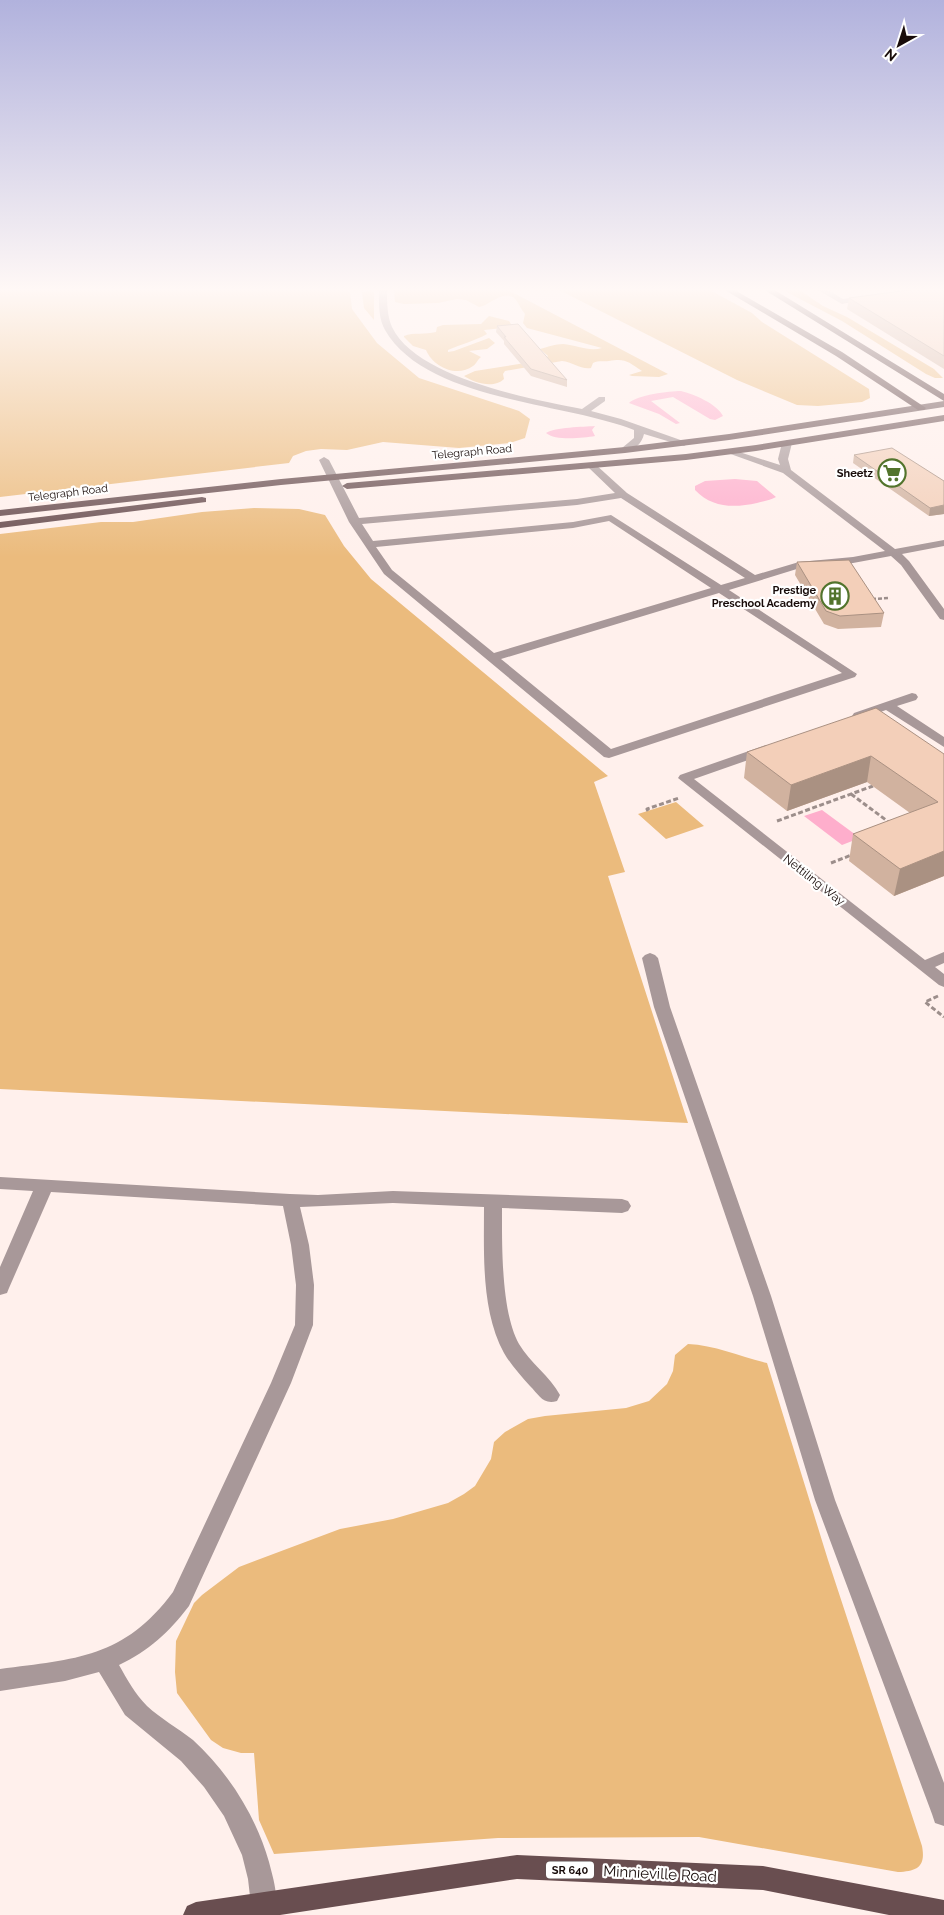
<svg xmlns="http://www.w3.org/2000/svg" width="944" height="1915" viewBox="0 0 944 1915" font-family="Raleway,sans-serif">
	<rect width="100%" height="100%" fill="#fff0ec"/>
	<path fill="#ebbb7d" d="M 0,289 L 342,289 L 350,292 L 352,309 L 377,343 L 419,378 L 519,411 L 530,419 L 525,438 L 510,443 L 459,448 L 383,442 L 347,450 L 321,449 L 306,451 L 293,456 L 289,463 L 0,497 Z
		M 394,289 L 506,289 L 668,374 L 659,377 L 632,376 L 629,375 L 642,371 C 628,362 626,358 609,361 C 603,362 599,360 593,363 L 591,368 C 581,370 573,362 562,361 L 505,371 L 503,374 L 504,379 C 494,389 474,383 464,376 L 475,371 L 544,360 L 548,356 L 540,349 C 547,347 556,344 563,344 C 577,345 589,352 602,348 L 527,328 L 523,323 L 525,314 C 521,310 520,305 516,300 C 505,287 489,306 479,307 L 466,300 L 457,299 L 438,303 L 404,304 L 395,302 Z
		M 557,289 L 708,289 L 752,313 L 762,322 L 869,389 L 870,398 L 862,402 L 818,406 L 797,405 L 737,380 Z
		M 781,289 L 798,289 L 823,306 L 847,317 L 934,369 L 943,378 L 935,378 L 926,374 L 842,321 Z
		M 369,291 L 374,292 L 374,320 L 364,308 L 362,292 Z
		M 489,316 L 509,321 L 513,327 L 484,330 L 487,334 C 475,341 461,344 448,350 L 448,352 L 454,351 L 489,338 L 495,343 L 487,349 L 469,351 L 481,357 C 477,360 477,363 473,366 C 457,378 433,367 426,350 L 413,346 L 404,337 L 404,336 C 414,332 425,335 436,332 L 437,327 L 443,325 L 481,324 Z
		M 254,508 L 299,509 L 325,515 L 344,546 L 371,579 L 608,776 L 594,782 L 625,872 L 608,876 L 688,1123 L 0,1089 L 0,534 L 101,522 L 133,522 L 202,512 Z
		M 676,802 L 704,826 L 666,839 L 638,814 Z
		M 688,1344 C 715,1345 741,1357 767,1363 L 828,1560 L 922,1846 C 926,1867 917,1871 898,1872 L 699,1837 L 498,1838 L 274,1854 L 259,1820 L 254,1753 L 241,1753 L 223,1748 L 211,1740 L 177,1693 L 175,1672 L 176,1641 L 194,1603 L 202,1595 L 239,1567 L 340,1529 L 393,1519 L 448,1503 L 464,1494 L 475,1486 L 491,1459 L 494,1442 L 505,1432 L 528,1419 L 545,1416 L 626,1408 L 649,1401 L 667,1384 L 673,1371 L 675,1355 Z"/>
	<path fill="#feaecc" d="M 681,391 C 694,394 717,404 723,416 L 715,420 L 710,419 L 673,397 L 651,401 L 680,423 L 676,424 L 659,414 L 629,403 C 637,395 669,391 681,391 Z
		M 595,426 L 592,430 L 595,436 C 583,438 555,441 546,433 C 555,427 583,427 595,426 Z
		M 735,479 L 757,481 L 776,497 C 771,500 764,501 757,503 C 734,508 712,508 695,490 L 695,486 L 705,481 Z
		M 822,810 L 860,838 L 842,845 L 804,816 Z"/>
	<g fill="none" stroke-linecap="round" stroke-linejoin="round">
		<path stroke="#9c8e8b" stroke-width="2.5" stroke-dasharray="4 2" stroke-linecap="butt" d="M 872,599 L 890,598"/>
		<path stroke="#9c8e8b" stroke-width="3" stroke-dasharray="5 2.5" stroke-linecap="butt" d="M 851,794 L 890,823
			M 648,811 L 647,809 L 679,798
			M 777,821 L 873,786
			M 831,863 L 854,854
			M 938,996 L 925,1002 L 944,1017"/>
		<path fill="#a89899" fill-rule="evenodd" d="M 379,289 L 387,289 C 387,302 387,316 392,327 C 416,378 531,399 582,409 L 599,397 L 605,397 L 605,401 L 591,411 L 621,419 L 689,443 L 684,446 L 644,434 C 642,444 632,453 622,452 L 622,448 L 634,438 L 634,430 C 564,402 426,401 385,330 C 378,318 379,302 379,289 Z
			M 816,289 L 826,289 L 843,299 L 867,296 L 871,298 L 842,304 Z
			M 787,440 L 792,443 L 788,459 L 791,470 L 895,549 L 944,540 L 944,546 L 902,554 L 909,561 L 944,609 L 944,620 L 940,619 L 901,565 L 891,556 L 853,563 L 800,568 L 729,590 L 857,674 L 855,677 L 609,758 L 604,757 L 384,574 L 349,522 L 319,460 L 324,457 L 329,460 L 359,518 L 577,499 L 615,493 L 589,468 L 589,464 L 595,464 L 627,493 L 755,575 L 799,562 L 853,557 L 885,551 L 783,473 L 725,452 L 730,449 L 780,465 L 778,459 L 782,443 ZM 621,498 L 745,578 L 721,585 L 611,515 L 573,522 L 373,541 L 362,524 L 577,505 ZM 609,521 L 711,588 L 494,653 L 392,570 L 376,547 L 573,528 ZM 719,593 L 842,673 L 611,749 L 501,659 Z
			M 912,693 L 916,694 L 918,697 L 916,700 L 897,706 L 944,737 L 944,747 L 886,710 L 858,720 L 852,716 L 854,713 Z
			M 766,745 L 772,749 L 771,752 L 694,779 L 925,960 L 944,952 L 944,963 L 935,967 L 944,974 L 944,987 L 939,985 L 678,778 L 680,775 Z
			M 650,953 L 655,955 L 658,958 L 670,1007 L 771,1296 L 835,1500 L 944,1783 L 944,1826 L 935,1823 L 932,1814 L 815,1500 L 753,1296 L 654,1007 L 642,958 L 645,955 Z
			M 0,1177 L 290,1194 L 318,1195 L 393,1191 L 622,1199 L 628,1201 L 631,1206 L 628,1211 L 622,1213 L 502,1208 C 502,1245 501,1312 519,1344 C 530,1363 550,1376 560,1395 L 557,1401 C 543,1405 539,1395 530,1386 C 521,1376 511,1365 504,1353 C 481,1311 484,1254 484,1207 L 393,1203 L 300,1207 L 309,1245 L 314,1285 L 313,1325 L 291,1383 L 189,1606 C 169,1632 149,1651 119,1665 C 127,1679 135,1694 147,1706 C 161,1719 178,1728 193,1740 C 228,1772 256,1816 269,1862 C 273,1878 280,1898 273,1914 L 255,1914 L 251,1905 L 248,1879 L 242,1855 L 224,1816 L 204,1787 L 181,1761 L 125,1715 L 99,1672 L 65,1681 L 0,1691 L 0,1669 C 76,1659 124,1658 173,1592 L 271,1383 L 295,1325 L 296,1285 L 291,1245 L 283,1206 L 51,1192 L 9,1288 L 7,1293 L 0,1295 L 0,1267 L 33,1191 L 0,1189 Z"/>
		<path fill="#694e50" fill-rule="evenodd" d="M 944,401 L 944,407 L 729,440 L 625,453 L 281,485 L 0,516 L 0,510 L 281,479 L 625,447 L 729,434 Z
			M 944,415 L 944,421 L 756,451 L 686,460 L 347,489 L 342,486 L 347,483 L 686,454 L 756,445 Z
			M 202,497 L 206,498 L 206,502 L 0,528 L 0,522 Z
			M 517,1855 L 763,1866 L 944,1900 L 944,1915 L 889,1915 L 763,1890 L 517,1879 L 280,1915 L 183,1915 L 187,1906 L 196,1902 Z"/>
		<path fill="#523537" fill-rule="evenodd" d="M 723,289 L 733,289 L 842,352 L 926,408 L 924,410 L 918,410 L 836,356 Z
			M 763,289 L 773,289 L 944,394 L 944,401 Z"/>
	</g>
	<path fill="#d1b29f" d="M 944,289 L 944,369 L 847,309 L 849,298 Z
		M 497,326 L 567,380 L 567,387 L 531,376 L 504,344 L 504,341 L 496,332 Z
		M 854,455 L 944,481 L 944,514 L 929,516 L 853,463 Z
		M 797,562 L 884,613 L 881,627 L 838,629 L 824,624 L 795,575 Z
		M 747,752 L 944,754 L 944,876 L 894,896 L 849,861 L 853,834 L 910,813 L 867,782 L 787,811 L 744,778 Z"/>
	<path fill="#aa9182" d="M 944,505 L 944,514 L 929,516 L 930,508 Z
		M 871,756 L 867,782 L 787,811 L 791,785 Z
		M 944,851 L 944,876 L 894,896 L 900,869 Z"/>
	<path fill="#f3cfb9" stroke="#aa9182" d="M 916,289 L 944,289 L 944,356 L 849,298 Z
		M 518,324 L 567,380 L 531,369 L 504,337 L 506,337 L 497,326 Z
		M 892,448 L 944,481 L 944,505 L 930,508 L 854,455 Z
		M 849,560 L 884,613 L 840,616 L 826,611 L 797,562 Z
		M 876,708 L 944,754 L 944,851 L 900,869 L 853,834 L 938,802 L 871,756 L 791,785 L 747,752 Z"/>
	<linearGradient id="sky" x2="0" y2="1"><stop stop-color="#b1b2dd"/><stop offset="0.52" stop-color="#fff8f6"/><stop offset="1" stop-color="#fff8f6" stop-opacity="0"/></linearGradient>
	<rect width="944" height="557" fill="url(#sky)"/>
	<defs>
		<g id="supermarket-ring" transform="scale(1.4375)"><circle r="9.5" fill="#fff" stroke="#52742c" stroke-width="1.5"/><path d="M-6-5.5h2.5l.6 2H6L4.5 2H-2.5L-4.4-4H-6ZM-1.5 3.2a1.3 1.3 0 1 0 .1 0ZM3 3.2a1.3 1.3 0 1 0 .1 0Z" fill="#52742c"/></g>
		<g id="building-ring" transform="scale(1.4375)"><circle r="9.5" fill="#fff" stroke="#52742c" stroke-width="1.5"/><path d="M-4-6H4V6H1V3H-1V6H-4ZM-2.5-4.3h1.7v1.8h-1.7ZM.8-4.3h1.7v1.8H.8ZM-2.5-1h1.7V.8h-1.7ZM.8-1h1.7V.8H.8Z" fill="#52742c"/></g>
	</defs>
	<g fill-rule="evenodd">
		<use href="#supermarket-ring" x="892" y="473"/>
		<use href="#building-ring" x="835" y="596"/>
	</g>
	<g text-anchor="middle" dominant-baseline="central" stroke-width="4.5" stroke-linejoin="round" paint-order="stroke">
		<g font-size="11" fill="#180c0a" stroke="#fff">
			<text transform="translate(472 452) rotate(-5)">Telegraph Road</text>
			<text transform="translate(68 493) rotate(-7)">Telegraph Road</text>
		</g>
		<g font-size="11" font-weight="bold" fill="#180c0a" stroke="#fff" text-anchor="end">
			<text x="873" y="473">Sheetz</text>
			<text x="816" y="590">Prestige<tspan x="816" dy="13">Preschool Academy</tspan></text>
		</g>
		<rect fill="#fff" stroke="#5d5554" stroke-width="1" x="546" y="1861.5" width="48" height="17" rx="4"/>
		<g font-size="11" font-weight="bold" fill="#180c0a">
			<text x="570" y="1870">SR 640</text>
		</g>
		<g font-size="12" fill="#180c0a" stroke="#fff">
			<text transform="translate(814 880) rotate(38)">Nettiling Way</text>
		</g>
		<g font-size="15" fill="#180c0a" stroke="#fff">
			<text transform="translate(660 1874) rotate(3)">Minnieville Road</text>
		</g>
	</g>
	<g transform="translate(899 45) rotate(219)" stroke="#ffffff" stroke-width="4" paint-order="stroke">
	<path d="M0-4L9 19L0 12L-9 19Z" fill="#180c0a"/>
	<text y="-8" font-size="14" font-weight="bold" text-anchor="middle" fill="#180c0a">N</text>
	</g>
</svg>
